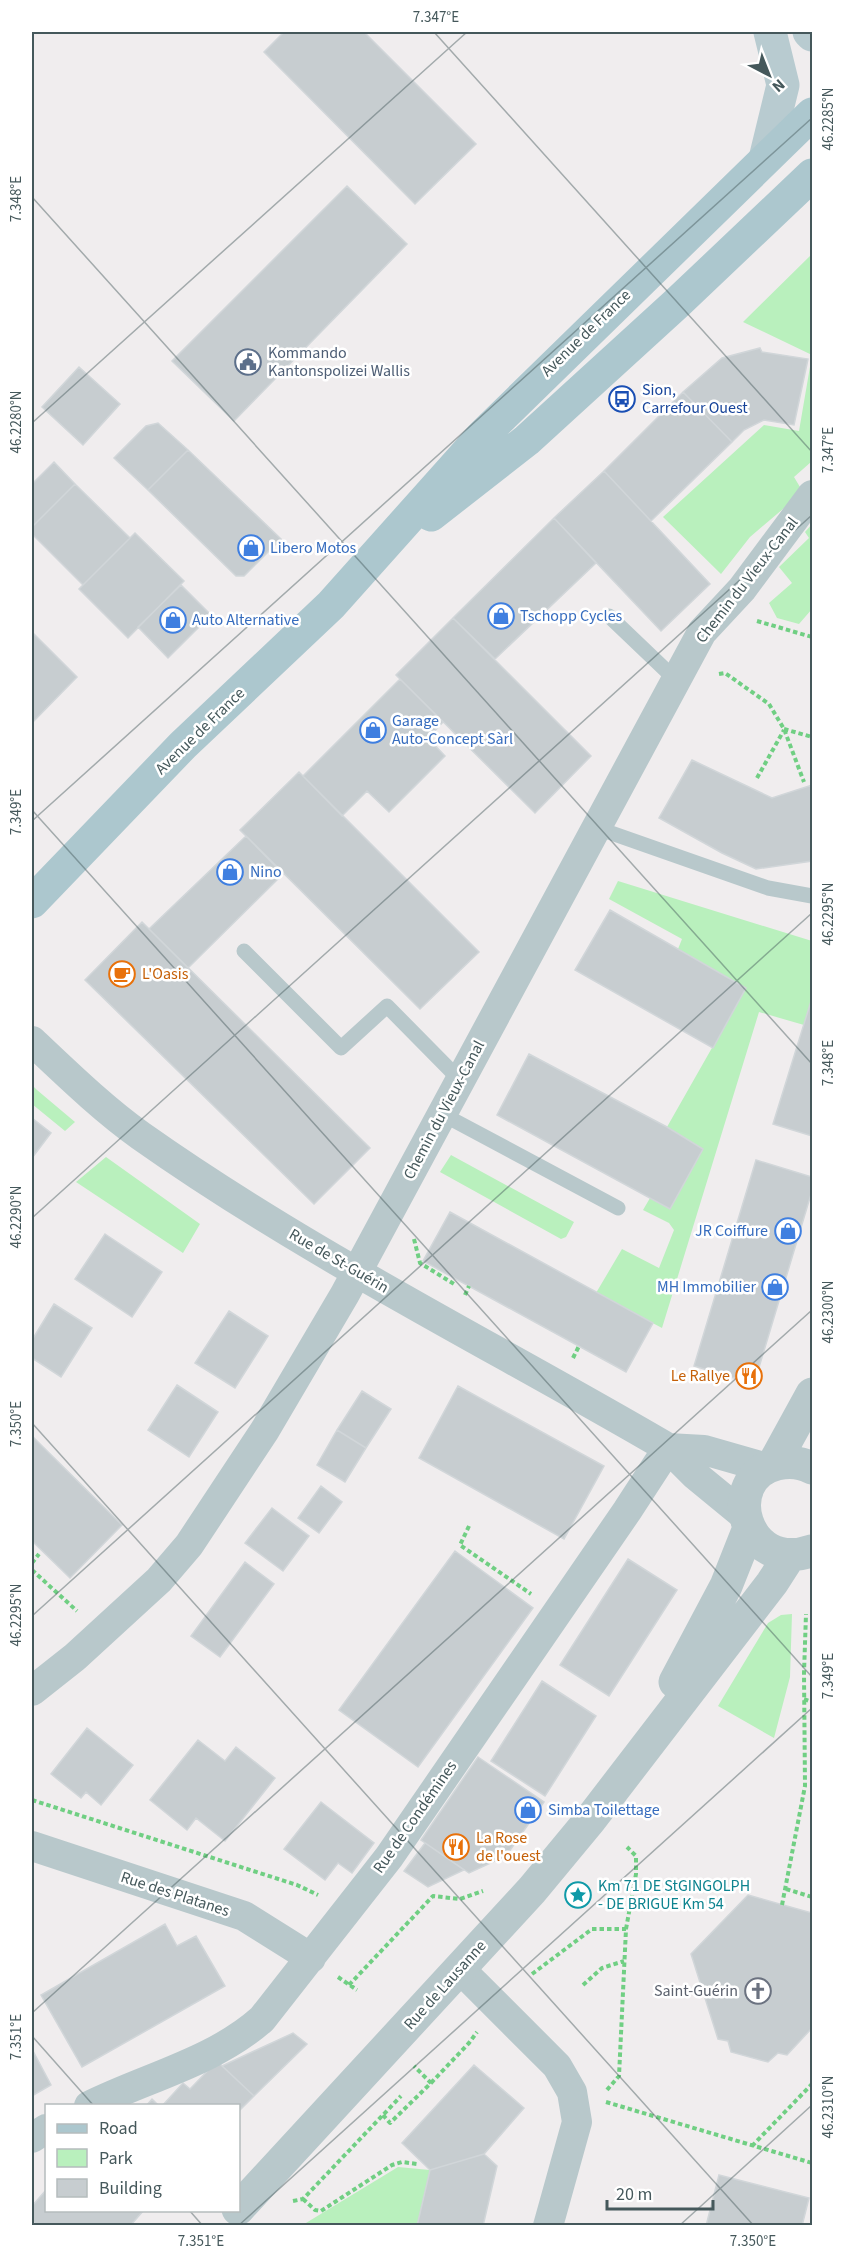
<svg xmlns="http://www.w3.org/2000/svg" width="844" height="2257" viewBox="0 0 844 2257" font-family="'Source Sans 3',sans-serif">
	<rect width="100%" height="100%" fill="#f0edee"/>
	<path fill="#b9f0bd" d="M 812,254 L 812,462 L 811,462 L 794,477 L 803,492 L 750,537 L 721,574 L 663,517 L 764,425 L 799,431 L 812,355 L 743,322 Z
		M 812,524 L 812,609 L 799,624 L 777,618 L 769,603 L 792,583 L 779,567 L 809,538 L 805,532 Z
		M 618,881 L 812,941 L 812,998 L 804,1025 L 759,1012 L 662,1328 L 596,1293 L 622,1249 L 659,1268 L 674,1230 L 669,1223 L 643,1210 L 650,1198 L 670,1209 L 703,1149 L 667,1127 L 746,988 L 678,949 L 682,939 L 609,899 Z
		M 32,1085 L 37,1090 L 75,1122 L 65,1131 L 32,1104 Z
		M 451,1155 L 574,1222 L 566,1237 L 561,1239 L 440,1172 Z
		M 106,1157 L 200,1224 L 183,1253 L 76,1182 Z
		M 792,1614 L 790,1677 L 774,1738 L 718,1706 L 768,1623 L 781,1615 Z
		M 398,2167 L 430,2170 L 417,2225 L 301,2226 Z"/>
	<path fill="#c7cdd0" stroke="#d1d6d9" stroke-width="1.5" d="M 284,32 L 364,32 L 476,144 L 415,204 L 264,52 Z
		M 347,186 L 407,244 L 234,421 L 172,361 Z
		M 760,348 L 762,352 L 808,359 L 794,425 L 764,420 L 744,430 L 732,442 L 683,392 L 722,358 Z
		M 79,367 L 120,404 L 83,445 L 42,407 Z
		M 683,392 L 732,442 L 651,521 L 604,471 Z
		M 158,423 L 188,450 L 148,490 L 114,458 L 146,426 Z
		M 188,450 L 281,539 L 244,576 L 236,576 L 148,490 Z
		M 54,462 L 75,484 L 32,527 L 32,484 Z
		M 604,471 L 710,584 L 661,631 L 554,518 Z
		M 75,484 L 130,538 L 83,585 L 32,534 L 32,527 Z
		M 554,518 L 596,563 L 495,659 L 453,618 Z
		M 135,533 L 184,581 L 128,638 L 79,589 Z
		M 181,585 L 211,615 L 168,658 L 138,627 Z
		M 453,618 L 591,756 L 535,813 L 396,675 Z
		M 32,632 L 77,677 L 32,723 Z
		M 400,679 L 443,722 L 428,738 L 445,756 L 389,812 L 367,791 L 342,816 L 303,776 Z
		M 692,760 L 772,798 L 812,785 L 812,861 L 756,869 L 722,853 L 659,818 Z
		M 299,772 L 479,952 L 420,1009 L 240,830 Z
		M 246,836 L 283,874 L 188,968 L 149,929 Z
		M 610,910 L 746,988 L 713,1048 L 575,970 Z
		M 142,922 L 370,1148 L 314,1204 L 85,980 Z
		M 812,998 L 812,1136 L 773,1124 Z
		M 529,1054 L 667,1127 L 703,1149 L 670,1209 L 497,1115 Z
		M 32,1118 L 51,1133 L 32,1158 Z
		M 756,1160 L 812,1177 L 812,1191 L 754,1384 L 694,1366 Z
		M 450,1212 L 653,1323 L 626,1372 L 423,1261 Z
		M 105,1234 L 162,1272 L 132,1317 L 75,1279 Z
		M 54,1304 L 92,1328 L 61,1377 L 32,1358 L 32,1340 Z
		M 229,1311 L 268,1336 L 235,1388 L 195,1363 Z
		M 177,1385 L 218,1412 L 189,1457 L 148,1430 Z
		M 458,1386 L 604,1466 L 564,1539 L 419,1458 Z
		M 362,1391 L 391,1409 L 366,1448 L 337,1430 Z
		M 337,1430 L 366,1448 L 345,1482 L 317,1465 Z
		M 32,1436 L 122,1525 L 70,1578 L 32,1541 Z
		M 321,1486 L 342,1502 L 319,1533 L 298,1518 Z
		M 272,1508 L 309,1536 L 283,1571 L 245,1543 Z
		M 455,1551 L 533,1608 L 418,1767 L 339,1710 Z
		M 628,1559 L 677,1590 L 609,1696 L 560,1665 Z
		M 245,1562 L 274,1584 L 220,1657 L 191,1636 Z
		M 542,1681 L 596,1716 L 545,1796 L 491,1761 Z
		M 87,1728 L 133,1765 L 101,1805 L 86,1792 L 81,1798 L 51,1774 Z
		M 198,1740 L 225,1761 L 236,1747 L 275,1778 L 225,1841 L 196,1818 L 187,1830 L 150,1800 Z
		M 478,1757 L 544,1802 L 506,1856 L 469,1873 L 421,1840 Z
		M 321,1802 L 374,1843 L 352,1873 L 338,1863 L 325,1880 L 284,1849 Z
		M 425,1843 L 464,1870 L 428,1887 L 404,1871 Z
		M 748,1895 L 812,1913 L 812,2028 L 787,2055 L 778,2053 L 768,2062 L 731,2052 L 728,2041 L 718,2039 L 691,1954 Z
		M 165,1924 L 177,1946 L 196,1936 L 225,1986 L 82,2067 L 41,1995 Z
		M 293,2033 L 307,2044 L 254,2096 L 222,2066 Z
		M 32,2049 L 51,2085 L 32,2096 Z
		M 217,2061 L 254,2096 L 238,2112 L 238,2106 L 162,2106 L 183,2083 L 190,2089 Z
		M 474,2065 L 524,2108 L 484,2154 L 430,2170 L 402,2143 Z
		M 152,2099 L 159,2106 L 146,2106 Z
		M 484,2154 L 497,2166 L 483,2226 L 417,2226 L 430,2170 Z
		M 719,2175 L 809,2198 L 802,2226 L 706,2226 Z
		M 46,2190 L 46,2210 L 144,2210 L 130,2226 L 37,2226 L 32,2220 L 32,2206 Z"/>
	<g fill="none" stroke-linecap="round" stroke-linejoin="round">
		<path stroke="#70cf83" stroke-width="4" stroke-dasharray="4.5 3" stroke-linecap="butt" d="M 757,621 L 812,637
			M 719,674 L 725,673 L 769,704 L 784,729 L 804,782
			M 784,729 L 812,737
			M 757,778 L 784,730
			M 414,1239 L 420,1263 L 454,1284
			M 465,1295 L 469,1286
			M 573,1358 L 579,1346
			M 469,1526 L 460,1545 L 531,1594
			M 32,1563 L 39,1554
			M 32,1570 L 77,1611
			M 804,1699 L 812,1702
			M 32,1800 L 297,1885 L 318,1895
			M 786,1889 L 812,1897
			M 782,1905 L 805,1786 L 804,1673 L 806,1614
			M 626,1929 L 636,1874 L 636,1856 L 627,1847
			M 532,1974 L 592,1929 L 626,1929 L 619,2076 L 606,2091
			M 338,1977 L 357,1990
			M 349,1985 L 433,1896 L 460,1899 L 483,1891
			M 583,1985 L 602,1968 L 624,1961
			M 431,2083 L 469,2043 L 477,2032
			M 606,2102 L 812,2163
			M 383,2115 L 390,2123 L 431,2083 L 414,2066
			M 752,2146 L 812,2084
			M 303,2199 L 315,2210 L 321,2211 L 392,2165 L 402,2162 L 417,2164
			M 293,2201 L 303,2199 L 401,2096"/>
		<path stroke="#b8c8cb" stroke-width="15" d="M 609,616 L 676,680
			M 597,828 L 768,888 L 812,896
			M 244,951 L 341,1048 L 387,1006 L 460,1080
			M 442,1114 L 618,1208"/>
		<path stroke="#b8c8cb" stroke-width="30" d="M 32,1041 C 66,1073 103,1109 141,1136 C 308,1254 492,1345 668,1448 L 695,1475 L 745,1516
			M 668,1448 L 704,1450 L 767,1468
			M 32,1691 L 75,1657 L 159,1580 L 189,1545 L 265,1430 L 345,1294 L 702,632 L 742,589 L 812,495
			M 32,1846 L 244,1916 L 311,1958
			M 460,1969 L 557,2066 L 572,2092 L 577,2122 L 548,2226
			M 89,2106 C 145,2078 214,2062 262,2019 L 389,1857 L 627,1511 L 668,1448
			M 32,2138 L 46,2129"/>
		<path stroke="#b8c8cb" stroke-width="33" d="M 773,1465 L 812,1394
			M 811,1551 C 744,1574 719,1478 777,1464 C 790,1461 801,1462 812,1468
			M 675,1682 L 726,1586 L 749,1528
			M 238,2209 L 532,1890 L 590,1820 L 772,1583 L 790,1555"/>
		<path stroke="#b8cbd0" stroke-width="33" d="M 809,32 L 812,35
			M 765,159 L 783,85 L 770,32"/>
		<path stroke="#acc7ce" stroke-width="33" d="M 431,515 L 527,440 L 676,304 L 812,175
			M 32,902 L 183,745 L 331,605 L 482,436 L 812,114"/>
	</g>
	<path fill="none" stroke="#45585b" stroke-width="1.5" stroke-opacity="0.45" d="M 434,32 L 812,452M 32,197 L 812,1064M 32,423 L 467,32M 32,810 L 812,1677M 32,821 L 812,118M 32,1218 L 812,515M 32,1423 L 754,2226M 32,1616 L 812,913M 32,2013 L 812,1310M 32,2036 L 94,2106M 189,2210 L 203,2226M 238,2226 L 812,1708M 679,2226 L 812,2105"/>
	<defs>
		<g id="civic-ring" transform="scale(1.35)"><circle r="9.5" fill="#fff" stroke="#5c6f8a" stroke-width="1.5"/><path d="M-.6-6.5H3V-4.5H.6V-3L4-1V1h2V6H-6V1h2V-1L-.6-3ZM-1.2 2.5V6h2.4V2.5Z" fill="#5c6f8a"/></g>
		<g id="bus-ring" transform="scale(1.35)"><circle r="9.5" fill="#fff" stroke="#1a4fb4" stroke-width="1.5"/><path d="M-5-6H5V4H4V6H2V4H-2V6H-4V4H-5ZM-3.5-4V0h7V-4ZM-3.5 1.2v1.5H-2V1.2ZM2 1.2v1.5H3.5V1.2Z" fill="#1a4fb4"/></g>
		<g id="shop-ring" transform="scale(1.35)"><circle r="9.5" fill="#fff" stroke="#3f7fe0" stroke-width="1.5"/><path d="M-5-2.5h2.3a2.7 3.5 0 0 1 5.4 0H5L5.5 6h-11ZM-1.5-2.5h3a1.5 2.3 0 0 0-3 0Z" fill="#3f7fe0"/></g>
		<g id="cafe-ring" transform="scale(1.35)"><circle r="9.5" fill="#fff" stroke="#e8710a" stroke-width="1.5"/><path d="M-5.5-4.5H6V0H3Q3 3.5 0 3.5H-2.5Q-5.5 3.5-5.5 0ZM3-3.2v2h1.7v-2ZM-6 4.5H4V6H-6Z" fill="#e8710a"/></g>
		<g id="restaurant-ring" transform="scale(1.35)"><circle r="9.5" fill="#fff" stroke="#e8710a" stroke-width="1.5"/><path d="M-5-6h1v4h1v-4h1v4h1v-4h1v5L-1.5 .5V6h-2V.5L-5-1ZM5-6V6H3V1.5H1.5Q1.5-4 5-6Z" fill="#e8710a"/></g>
		<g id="sight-ring" transform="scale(1.35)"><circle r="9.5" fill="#fff" stroke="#0f9aa8" stroke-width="1.5"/><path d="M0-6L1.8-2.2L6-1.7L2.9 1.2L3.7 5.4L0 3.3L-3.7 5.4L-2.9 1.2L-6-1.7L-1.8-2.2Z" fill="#0f9aa8"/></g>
		<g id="church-ring" transform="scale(1.35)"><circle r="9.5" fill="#fff" stroke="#6b7280" stroke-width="1.5"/><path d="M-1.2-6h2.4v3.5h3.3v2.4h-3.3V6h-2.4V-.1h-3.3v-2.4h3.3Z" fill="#6b7280"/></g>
	</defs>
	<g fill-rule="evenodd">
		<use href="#civic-ring" x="248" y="362"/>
		<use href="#bus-ring" x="622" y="399"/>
		<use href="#shop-ring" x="251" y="548"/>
		<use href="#shop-ring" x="501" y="616"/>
		<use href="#shop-ring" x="173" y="620"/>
		<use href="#shop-ring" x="373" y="730"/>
		<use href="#shop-ring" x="230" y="872"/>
		<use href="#cafe-ring" x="122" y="974"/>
		<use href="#shop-ring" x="788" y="1231"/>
		<use href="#shop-ring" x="775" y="1287"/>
		<use href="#restaurant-ring" x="749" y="1376"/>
		<use href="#shop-ring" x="528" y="1810"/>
		<use href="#restaurant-ring" x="456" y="1847"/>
		<use href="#sight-ring" x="578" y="1895"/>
		<use href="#church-ring" x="758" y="1991"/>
	</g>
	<g text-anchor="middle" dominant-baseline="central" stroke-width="5" stroke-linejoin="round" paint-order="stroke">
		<g font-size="16" fill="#45585b" stroke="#fff">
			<text transform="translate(586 333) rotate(-44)">Avenue de France</text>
			<text transform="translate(747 580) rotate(-52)">Chemin du Vieux-Canal</text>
			<text transform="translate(200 731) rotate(-44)">Avenue de France</text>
			<text transform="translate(444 1110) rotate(-62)">Chemin du Vieux-Canal</text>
			<text transform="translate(339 1261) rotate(30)">Rue de St-Guérin</text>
			<text transform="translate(415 1817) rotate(-55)">Rue de Condémines</text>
			<text transform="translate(175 1894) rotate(18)">Rue des Platanes</text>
			<text transform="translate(445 1985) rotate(-48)">Rue de Lausanne</text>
		</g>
		<g font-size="16" fill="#4e5e75" stroke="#fff" text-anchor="start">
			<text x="268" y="353">Kommando<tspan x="268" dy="18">Kantonspolizei Wallis</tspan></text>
		</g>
		<g font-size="16" fill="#164399" stroke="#fff" text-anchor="start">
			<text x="642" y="390">Sion,<tspan x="642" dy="18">Carrefour Ouest</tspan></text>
		</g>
		<g font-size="16" fill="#366cbe" stroke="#fff" text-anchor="start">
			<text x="270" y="548">Libero Motos</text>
			<text x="520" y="616">Tschopp Cycles</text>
			<text x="192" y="620">Auto Alternative</text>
			<text x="392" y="721">Garage<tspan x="392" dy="18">Auto-Concept Sàrl</tspan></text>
			<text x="250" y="872">Nino</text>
			<text x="768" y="1231" text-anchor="end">JR Coiffure</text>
			<text x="756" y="1287" text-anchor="end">MH Immobilier</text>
			<text x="548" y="1810">Simba Toilettage</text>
		</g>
		<g font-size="16" fill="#c56008" stroke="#fff" text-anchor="start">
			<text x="142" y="974">L'Oasis</text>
			<text x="730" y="1376" text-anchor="end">Le Rallye</text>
			<text x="476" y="1838">La Rose<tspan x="476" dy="18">de l'ouest</tspan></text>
		</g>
		<g font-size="16" fill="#0d838f" stroke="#fff" text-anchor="start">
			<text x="598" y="1886">Km 71 DE StGINGOLPH<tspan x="598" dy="18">- DE BRIGUE Km 54</tspan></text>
		</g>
		<g font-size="16" fill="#5b616d" stroke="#fff" text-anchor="end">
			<text x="738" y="1991">Saint-Guérin</text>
		</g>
	</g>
	<rect width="844" height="2257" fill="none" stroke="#ffffff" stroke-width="66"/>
	<rect x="45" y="2104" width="195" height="108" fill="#ffffff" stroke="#b5bcbd" stroke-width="1.5"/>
	<rect x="57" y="2124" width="30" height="9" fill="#acc7ce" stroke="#b5bcbd" stroke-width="1.5"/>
	<text x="99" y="2134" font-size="18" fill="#45585b">Road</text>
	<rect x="57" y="2149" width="30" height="18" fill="#b9f0bd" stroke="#b5bcbd" stroke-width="1.5"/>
	<text x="99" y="2164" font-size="18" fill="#45585b">Park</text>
	<rect x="57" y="2179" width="30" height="18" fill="#c7cdd0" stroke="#b5bcbd" stroke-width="1.5"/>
	<text x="99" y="2194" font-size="18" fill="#45585b">Building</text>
	<g transform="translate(769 75) rotate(138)" stroke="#ffffff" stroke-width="4.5" paint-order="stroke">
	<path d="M0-4.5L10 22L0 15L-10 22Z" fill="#45585b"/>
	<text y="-9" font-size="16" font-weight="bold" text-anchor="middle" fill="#45585b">N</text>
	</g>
	<path d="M607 2200v9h106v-9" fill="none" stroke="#45585b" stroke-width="3"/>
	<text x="616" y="2200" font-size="18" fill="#45585b" stroke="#ffffff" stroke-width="4.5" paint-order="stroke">20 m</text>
	<rect x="33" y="33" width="778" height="2191" fill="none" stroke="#45585b" stroke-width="2"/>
	<g font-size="15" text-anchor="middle" fill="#45585b">
		<text x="436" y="22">7.347°E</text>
		<text transform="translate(828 119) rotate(-90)" y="5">46.2285°N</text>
		<text transform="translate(16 199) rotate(-90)" y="5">7.348°E</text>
		<text transform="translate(16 422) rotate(-90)" y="5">46.2280°N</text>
		<text transform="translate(828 450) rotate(-90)" y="5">7.347°E</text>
		<text transform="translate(16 812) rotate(-90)" y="5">7.349°E</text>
		<text transform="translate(828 914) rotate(-90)" y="5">46.2295°N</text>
		<text transform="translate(828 1063) rotate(-90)" y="5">7.348°E</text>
		<text transform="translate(16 1217) rotate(-90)" y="5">46.2290°N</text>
		<text transform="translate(828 1312) rotate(-90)" y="5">46.2300°N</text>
		<text transform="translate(16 1424) rotate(-90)" y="5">7.350°E</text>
		<text transform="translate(16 1615) rotate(-90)" y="5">46.2295°N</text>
		<text transform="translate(828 1676) rotate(-90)" y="5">7.349°E</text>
		<text transform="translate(16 2037) rotate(-90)" y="5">7.351°E</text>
		<text transform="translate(828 2107) rotate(-90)" y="5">46.2310°N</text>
		<text x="201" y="2246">7.351°E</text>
		<text x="753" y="2246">7.350°E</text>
	</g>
</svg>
